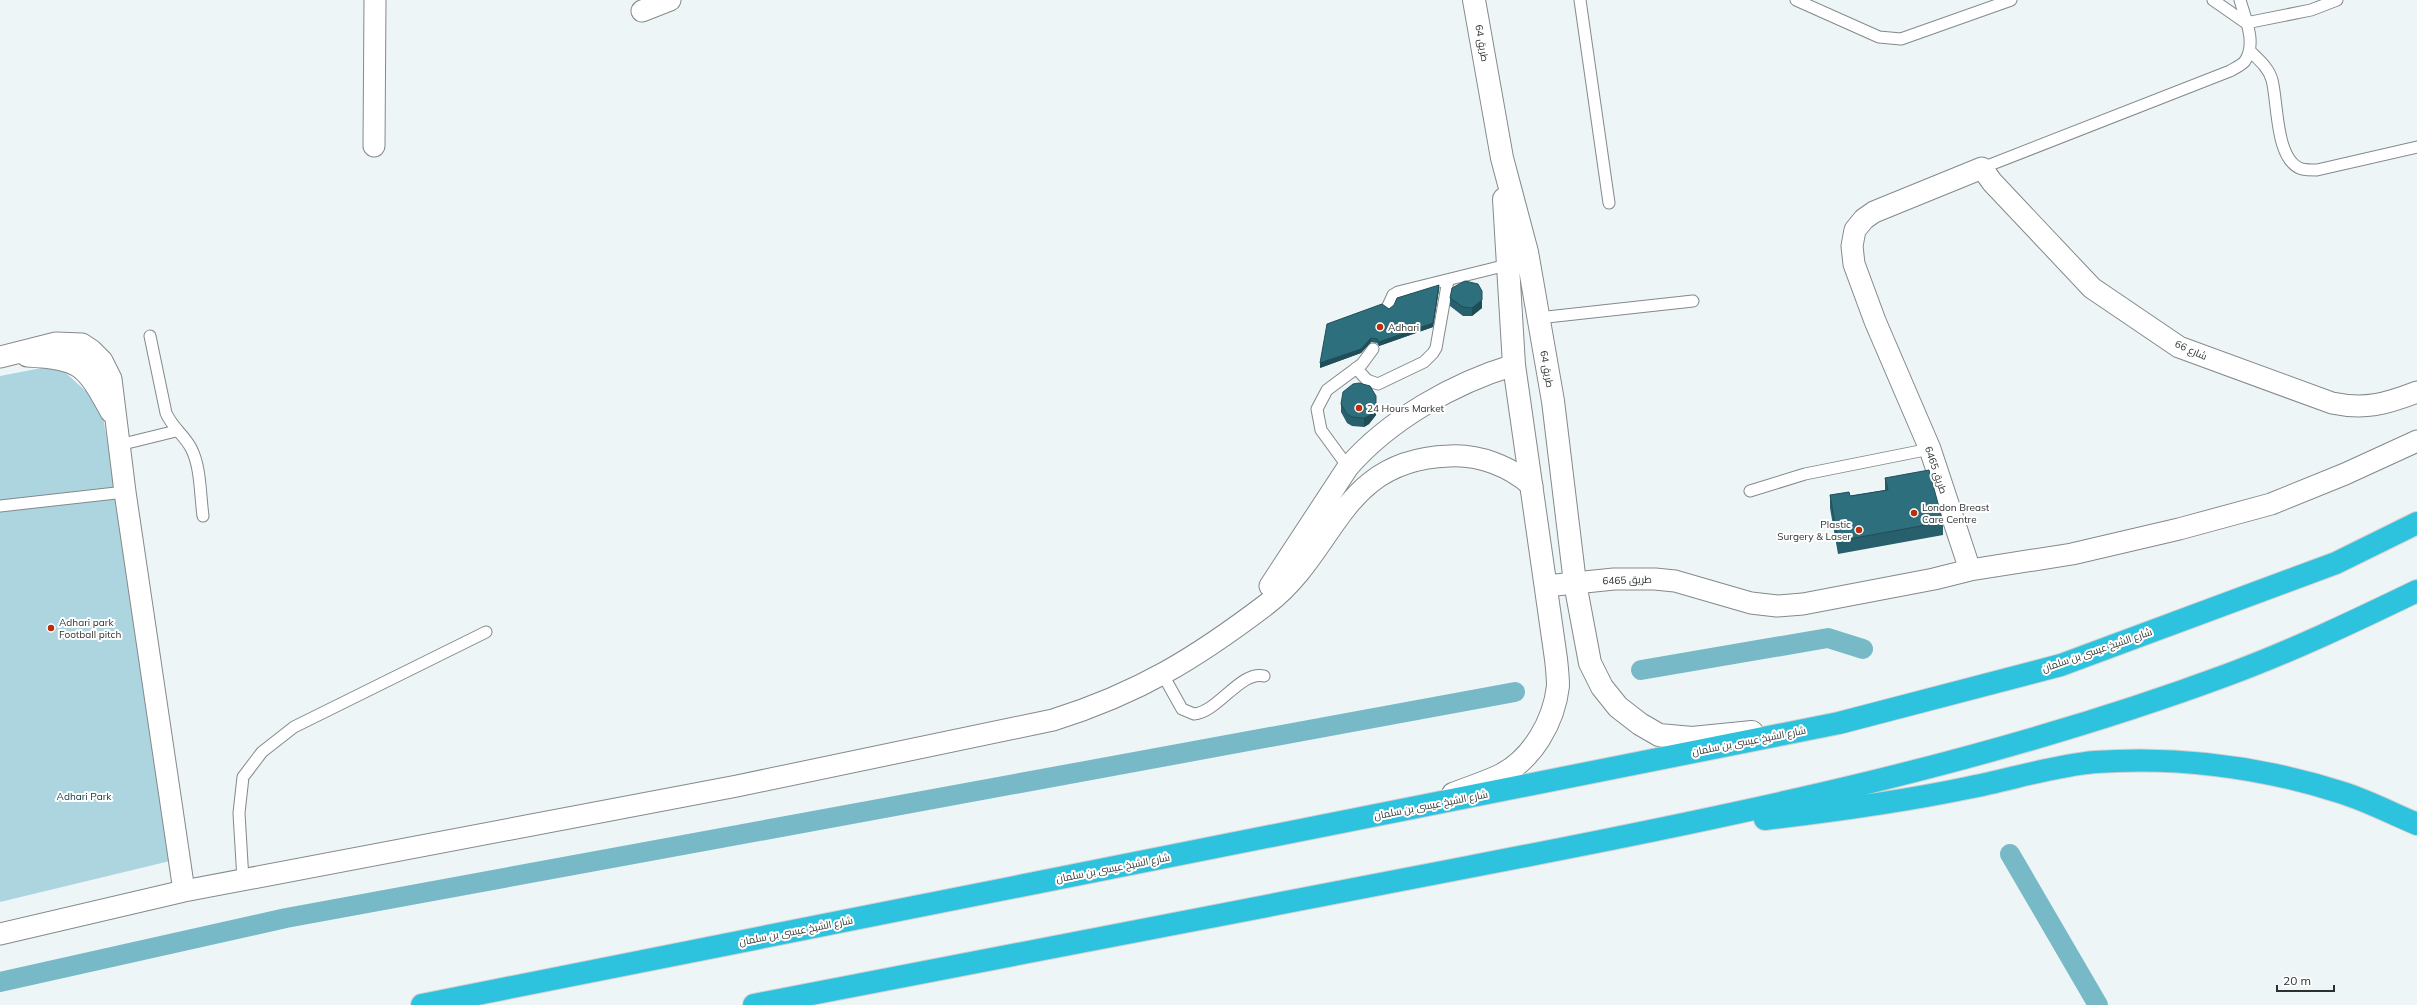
<svg xmlns="http://www.w3.org/2000/svg" width="2417" height="1005" viewBox="0 0 2417 1005" font-family="Mulish,Cairo,sans-serif">
	<rect width="100%" height="100%" fill="#eef5f7"/>
	<path fill="#add5df" d="M 57,365 L 101,405 L 178,849 L 170,861 L 0,902 L 0,376 Z"/>
	<g fill="none" stroke-linecap="round" stroke-linejoin="round">
		<path stroke="#78b9c7" stroke-width="20" d="M 1641,670 L 1828,638 L 1863,649
			M 2010,854 L 2098,1005
			M 0,982 L 286,918 L 1515,692"/>
		<g stroke="#84898b" stroke-width="13">
			<path id="service" d="M 1580,0 L 1609,203
				M 1796,0 L 1879,37 L 1901,39 L 2011,0
				M 2213,0 L 2246,23 L 2311,10 L 2337,0
				M 2250,51 C 2258,59 2269,68 2272,80 C 2278,102 2275,161 2302,169 C 2306,170 2312,170 2317,170 L 2417,147
				M 1982,168 L 2230,71 C 2235,68 2242,65 2245,61 C 2257,43 2245,18 2240,0
				M 1388,306 L 1393,295 L 1398,292 L 1507,265
				M 1538,318 L 1693,301
				M 150,336 L 166,413 C 172,427 184,435 191,448 C 201,467 200,495 203,516
				M 1356,368 L 1367,380 L 1378,384 L 1424,362 L 1433,353 L 1436,348 L 1448,280
				M 119,445 L 176,431
				M 1348,467 L 1321,430 L 1317,409 L 1327,390 L 1362,364 L 1373,349
				M 1750,491 L 1805,474 L 1930,449
				M 0,506 L 125,492
				M 1163,675 L 1182,709 L 1194,714 C 1218,712 1241,670 1264,676
				M 243,880 L 239,813 L 243,777 L 262,752 L 294,727 L 486,632"/>
		</g>
		<g stroke="#84898b" stroke-width="23">
			<path id="minor" d="M 642,11 L 670,0
				M 374,146 L 375,0
				M 27,356 C 82,359 85,365 111,412
				M 0,357 L 56,343 L 82,344 L 91,350 L 102,361 L 111,379 L 125,492 L 184,891
				M 1970,570 L 1930,449 L 1875,321 L 1854,264 L 1852,246 L 1855,230 L 1864,219 L 1874,212 L 1982,168 L 1992,182 L 2092,288 L 2179,347 L 2332,403 C 2365,410 2386,404 2417,392
				M 1270,586 L 1348,467 C 1390,419 1454,383 1514,365
				M 1546,586 L 1614,579 L 1655,579 L 1675,581 L 1751,603 L 1777,606 L 1803,604 L 1934,579 L 1970,570 L 2072,554 L 2179,529 L 2271,504 L 2345,474 L 2417,441
				M 0,934 L 184,891 L 737,786 L 1053,720 C 1139,693 1196,658 1267,604 C 1338,549 1339,460 1449,456 C 1478,454 1510,466 1532,486"/>
		</g>
		<g stroke="#84898b" stroke-width="24">
			<path id="tertiary" d="M 1474,0 L 1502,158 L 1527,252 L 1553,401 L 1575,583 L 1590,663 L 1602,687 L 1618,707 L 1640,724 L 1659,735 L 1692,738 L 1752,732
				M 1453,794 C 1468,788 1484,783 1499,776 C 1532,760 1554,722 1558,686 C 1558,678 1557,668 1556,659 L 1514,365 L 1504,199"/>
		</g>
		<g stroke="#d1d1d1" stroke-width="24">
			<path id="motorway" d="M 1765,819 C 1833,811 1900,802 1967,788 C 2010,780 2051,766 2095,762 C 2180,756 2262,767 2343,793 C 2368,801 2393,814 2417,824
				M 422,1005 L 1839,723 L 2061,665 L 2336,563 L 2417,523
				M 754,1005 C 989,960 1223,914 1458,869 C 1718,819 1979,767 2227,675 C 2292,651 2355,621 2417,591"/>
		</g>
		<use href="#service" stroke="#fff" stroke-width="11"/>
		<use href="#minor" stroke="#fff" stroke-width="21"/>
		<use href="#tertiary" stroke="#fff" stroke-width="22"/>
		<use href="#motorway" stroke="#2dc2dd" stroke-width="22"/>
	</g>
	<path fill="#285f6c" d="M 1439,289 L 1433,327 L 1379,346 L 1377,343 L 1371,342 L 1361,353 L 1320,368 L 1389,309 Z
		M 1450,298 L 1482,300 L 1482,308 L 1472,316 L 1463,316 L 1450,306 Z
		M 1341,404 L 1376,415 L 1369,424 L 1364,427 L 1352,426 L 1347,423 L 1341,412 Z
		M 1885,478 L 1943,522 L 1943,535 L 1838,554 L 1830,508 L 1830,495 L 1850,496 L 1885,490 Z"/>
	<path fill="#204e58" d="M 1439,285 L 1439,289 L 1433,327 L 1379,346 L 1379,342 Z
		M 1482,291 L 1482,308 L 1472,316 L 1472,308 Z
		M 1371,338 L 1371,342 L 1361,353 L 1320,368 L 1320,363 Z
		M 1376,396 L 1376,415 L 1369,424 L 1364,427 L 1364,418 Z"/>
	<path fill="#2e6f7d" stroke="#204e58" d="M 1465,281 L 1478,284 L 1482,291 L 1482,300 L 1472,308 L 1463,307 L 1450,298 L 1452,288 Z
		M 1439,285 L 1433,323 L 1379,342 L 1377,339 L 1371,338 L 1361,349 L 1320,363 L 1327,324 L 1382,304 L 1389,309 L 1394,305 L 1397,298 Z
		M 1359,383 L 1370,386 L 1376,396 L 1376,407 L 1369,416 L 1364,418 L 1352,417 L 1347,414 L 1341,404 L 1343,392 L 1353,384 Z
		M 1929,470 L 1943,522 L 1838,541 L 1830,495 L 1849,492 L 1850,496 L 1888,490 L 1885,478 Z"/>
	<g fill="#ba300e" stroke="#fff" stroke-width="1.5">
		<circle cx="1380" cy="327" r="4"/>
		<circle cx="1359" cy="408" r="4"/>
		<circle cx="1914" cy="513" r="4"/>
		<circle cx="1859" cy="530" r="4"/>
		<circle cx="51" cy="628" r="4"/>
	</g>
	<g text-anchor="middle" dominant-baseline="central" stroke-width="4" stroke-linejoin="round" paint-order="stroke">
		<g font-size="10" fill="#2d3030" stroke="#fff">
			<text transform="translate(1482 43) rotate(80)">طريق 64</text>
			<text transform="translate(2191 350) rotate(24)">شارع 66</text>
			<text transform="translate(1547 369) rotate(80)">طريق 64</text>
			<text transform="translate(1936 470) rotate(71)">طريق 6465</text>
			<text transform="translate(1627 580) rotate(-2)">طريق 6465</text>
			<text transform="translate(2097 650) rotate(-19)">شارع الشيخ عيسى بن سلمان</text>
			<text transform="translate(1749 741) rotate(-11)">شارع الشيخ عيسى بن سلمان</text>
			<text transform="translate(1431 805) rotate(-11)">شارع الشيخ عيسى بن سلمان</text>
			<text transform="translate(1113 868) rotate(-11)">شارع الشيخ عيسى بن سلمان</text>
			<text transform="translate(796 931) rotate(-11)">شارع الشيخ عيسى بن سلمان</text>
		</g>
		<g font-size="10" fill="#2d3030" stroke="#fff" text-anchor="start">
			<text x="1388" y="327">Adhari</text>
			<text x="1367" y="408">24 Hours Market</text>
			<text x="1922" y="507">London Breast<tspan x="1922" dy="12">Care Centre</tspan></text>
			<text x="1851" y="524" text-anchor="end">Plastic<tspan x="1851" dy="12">Surgery &amp; Laser</tspan></text>
			<text x="59" y="622">Adhari park<tspan x="59" dy="12">Football pitch</tspan></text>
		</g>
		<g font-size="10" fill="#0f3037" stroke="#fff">
			<text x="84" y="796">Adhari Park</text>
		</g>
	</g>
	<path d="M2277 985v6h57v-6" fill="none" stroke="#2d3030" stroke-width="2"/>
	<text x="2283" y="985" font-size="12" fill="#2d3030" stroke="#ffffff" stroke-width="3" paint-order="stroke">20 m</text>
</svg>
